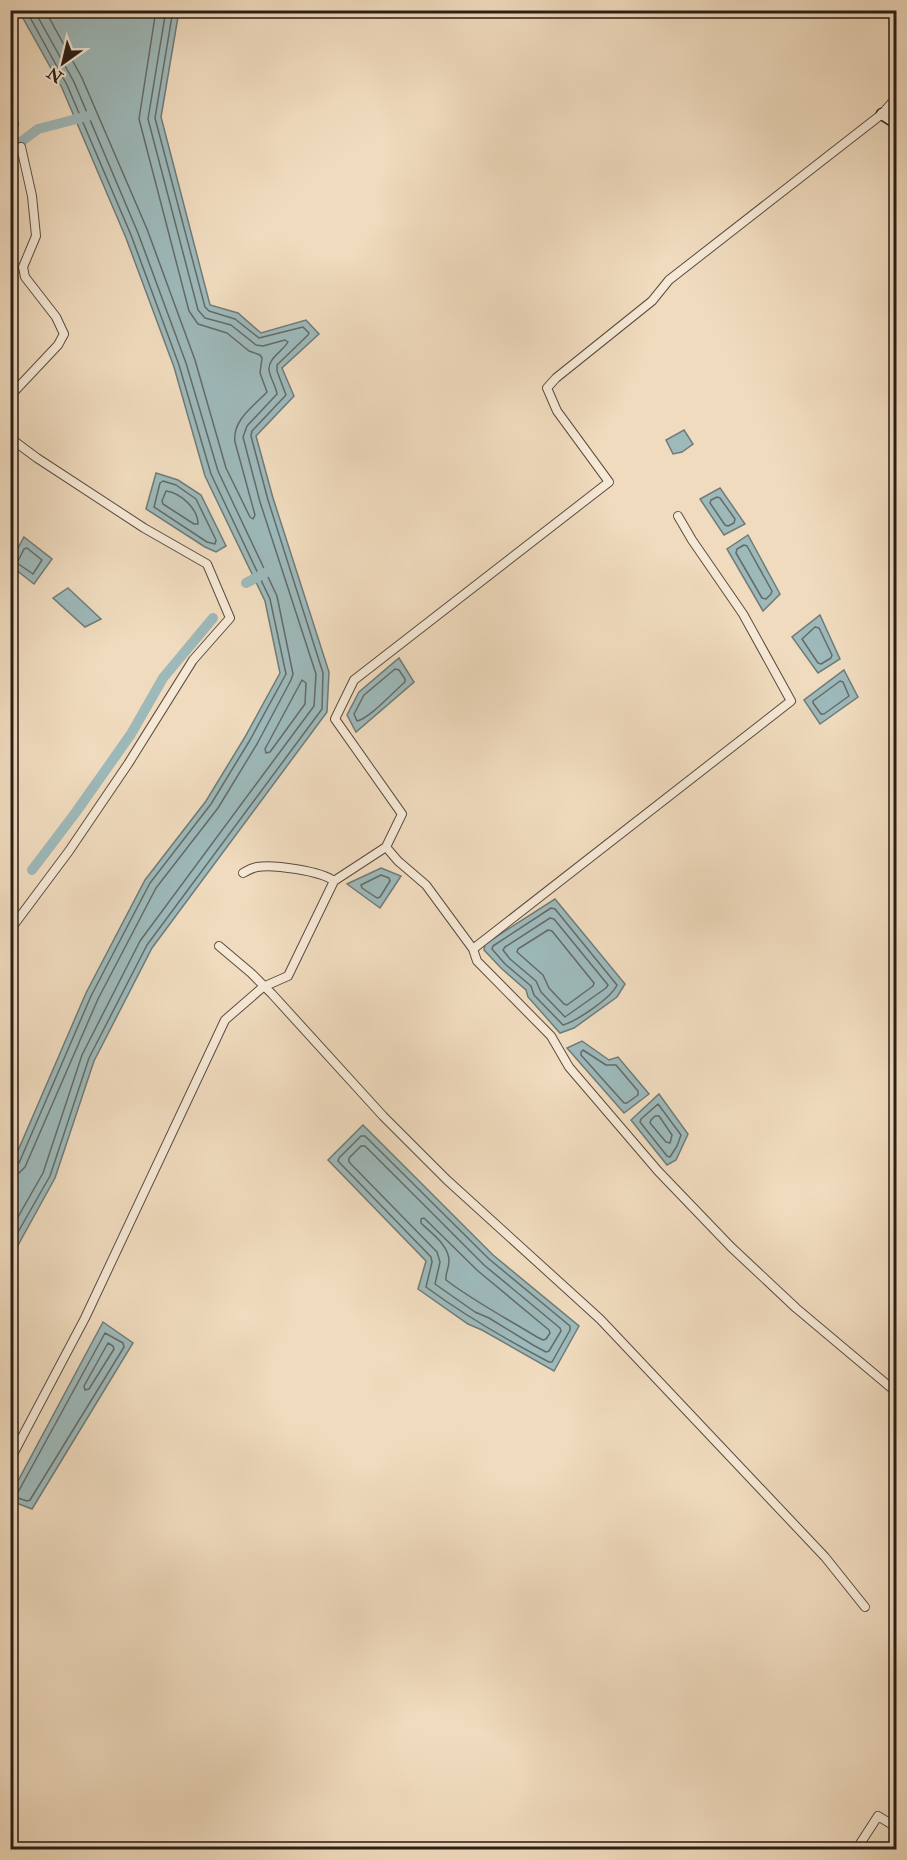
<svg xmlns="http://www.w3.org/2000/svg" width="907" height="1860" viewBox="0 0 907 1860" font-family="'IM FELL Double Pica',serif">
	<rect width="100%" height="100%" fill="#f0dbbe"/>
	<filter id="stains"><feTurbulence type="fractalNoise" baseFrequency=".00333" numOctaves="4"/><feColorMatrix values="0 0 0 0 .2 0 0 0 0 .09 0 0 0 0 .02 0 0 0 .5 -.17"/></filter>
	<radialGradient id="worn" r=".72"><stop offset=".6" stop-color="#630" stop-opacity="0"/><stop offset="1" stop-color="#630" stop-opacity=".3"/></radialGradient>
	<path fill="#9db9ba" stroke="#6f7b78" stroke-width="1.5" d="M 19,11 L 179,11 L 161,117 L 210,305 L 238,313 L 261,333 L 306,320 L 319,334 L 282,368 L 294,396 L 256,436 L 273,498 L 329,672 L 327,712 L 152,948 L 94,1061 L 55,1178 L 11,1258 L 11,1167 L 86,993 L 145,880 L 206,801 L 245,737 L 280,673 L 265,601 L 205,476 L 174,367 L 126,238 L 62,88 Z
		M 684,430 L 693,444 L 682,452 L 673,454 L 666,440 Z
		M 156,473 L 178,480 L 201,495 L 226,546 L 216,552 L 205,547 L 146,509 Z
		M 720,488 L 745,524 L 724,535 L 700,499 Z
		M 748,535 L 780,594 L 763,611 L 727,549 Z
		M 24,537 L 52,559 L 34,584 L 11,566 L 11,561 Z
		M 68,588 L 101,619 L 85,627 L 53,598 Z
		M 820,615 L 840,659 L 818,673 L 792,637 Z
		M 399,658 L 414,682 L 356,732 L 347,715 L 359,692 Z
		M 844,670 L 858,697 L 820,724 L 804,700 Z
		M 381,868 L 401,876 L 380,908 L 347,884 Z
		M 555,899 L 625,984 L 617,997 L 574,1028 L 560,1033 L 528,997 L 526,990 L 501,968 L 484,950 L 485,944 Z
		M 582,1041 L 609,1060 L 618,1057 L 649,1094 L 624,1113 L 567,1048 Z
		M 659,1094 L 688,1134 L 676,1160 L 667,1165 L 631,1120 Z
		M 363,1125 L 493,1255 L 579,1326 L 554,1371 L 482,1330 L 468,1324 L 418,1289 L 426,1261 L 328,1160 Z
		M 103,1322 L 133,1343 L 32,1509 L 11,1501 L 11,1494 Z"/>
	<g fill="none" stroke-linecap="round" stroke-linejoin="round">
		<path stroke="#646b68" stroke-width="1.5" d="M 45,10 L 82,78 L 147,229 L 195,360 L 226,468 L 250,517 L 253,519 L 255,515 L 235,442 C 232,420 254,406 267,392 L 260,373 L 262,358 L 260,355 L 249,351 L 227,333 L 198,324 L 189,311 L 139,119 L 156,10
			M 163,481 L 176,485 L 196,499 L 216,540 L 215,544 L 207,542 L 154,507 L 160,483 Z
			M 166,491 C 181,493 198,509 198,524 L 194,524 L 163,504 L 162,501 Z
			M 717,497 L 720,498 L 735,519 L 734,523 L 728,526 L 725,525 L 710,503 L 711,500 Z
			M 744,545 L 747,546 L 772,591 L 771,594 L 766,599 L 762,598 L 736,553 L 737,549 Z
			M 27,548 L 42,560 L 33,574 L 17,563 L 24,549 Z
			M 815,627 L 819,628 L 832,655 L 831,658 L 821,664 L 818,663 L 802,639 Z
			M 395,669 L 399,670 L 405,679 L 405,682 C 393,692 370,718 357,721 L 354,714 L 364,695 Z
			M 302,680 L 306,683 L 305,704 L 270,752 L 266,753 L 265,749 Z
			M 840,681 L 843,682 L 849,696 L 824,714 L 821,714 L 813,703 L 813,701 Z
			M 381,875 L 389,878 L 390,881 L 380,897 L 377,898 L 362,888 L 361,885 Z
			M 551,908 L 555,909 L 617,985 C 611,998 577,1021 563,1025 L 534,995 L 531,986 L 505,964 L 492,949 L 493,946 Z
			M 550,918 L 554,919 L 608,985 L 606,988 L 565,1017 L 541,992 L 536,981 L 510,959 L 503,950 L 505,947 Z
			M 548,930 L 552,931 L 594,983 L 593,986 L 567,1005 L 564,1004 L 549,988 L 543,975 L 517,952 L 518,949 Z
			M 583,1050 L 606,1065 L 616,1065 L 638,1091 L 638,1095 L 627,1103 L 624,1103 L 581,1055 L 581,1052 Z
			M 658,1104 L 681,1135 L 677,1146 L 670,1157 L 667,1156 L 640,1122 L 641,1119 Z
			M 655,1116 L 659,1116 L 672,1135 L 670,1143 L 666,1142 L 650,1123 L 651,1120 Z
			M 361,1136 L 365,1136 L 489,1259 L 570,1326 L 570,1330 L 552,1362 L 549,1362 C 507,1340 464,1315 426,1287 L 432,1262 L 431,1257 L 338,1161 L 339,1158 Z
			M 361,1146 L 365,1146 L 484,1265 L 560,1328 L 561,1331 L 549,1351 L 546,1352 L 533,1345 L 489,1318 L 475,1312 L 435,1284 L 440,1262 L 437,1252 L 349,1162 L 349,1158 Z
			M 10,1167 L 15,1167 L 19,1163 L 91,996 L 150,883 L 211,804 L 250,740 L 286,674 L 270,599 L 211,474 L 179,365 L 131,235 L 67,85 L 26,10
			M 10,1175 L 19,1173 L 25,1167 L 98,999 L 156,888 L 218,808 L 257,744 L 291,680 L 293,674 L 277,596 L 218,471 L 186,363 L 138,233 L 74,82 L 34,10
			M 424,1218 L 478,1271 L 549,1330 L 550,1333 L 546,1339 L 543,1340 L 537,1337 C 506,1318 475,1302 446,1280 C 445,1274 449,1268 449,1261 C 449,1245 431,1233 421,1223 L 421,1219 Z
			M 10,1231 L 43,1173 L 82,1055 L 140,941 L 314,706 L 316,674 L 260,502 L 243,437 L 247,426 L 277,394 C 276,386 270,378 269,370 C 268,358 283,351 288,342 L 285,340 L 263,346 L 256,345 L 231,325 L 205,318 L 198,310 L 148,119 L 166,10
			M 10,1246 L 50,1176 L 89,1058 L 147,945 L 322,709 L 323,673 L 268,500 L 251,436 L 252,431 L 286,395 L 277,371 L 277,365 L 308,335 L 309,333 L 303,327 L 259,338 L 235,319 L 209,311 L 205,307 L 155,118 L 173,10
			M 105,1333 L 123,1343 L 124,1347 L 30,1500 L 27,1501 L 18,1498 L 17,1494 Z
			M 108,1343 L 113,1346 L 114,1349 L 89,1389 L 85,1390 L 84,1386 Z"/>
		<path stroke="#9db9ba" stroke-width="10" d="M 10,150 L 38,129 L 88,116
			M 246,583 L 267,572
			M 32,870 L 76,812 L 131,734 L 163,678 L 213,618"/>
		<g stroke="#5c4c40" stroke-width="10">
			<path id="street" d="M 10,113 L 14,124
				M 10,396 L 58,345 L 64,334 L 56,317 L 25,277 L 23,267 L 36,236 L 32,196 L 21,147
				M 10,438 L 37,458 L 144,528 L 207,564 L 230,618 L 193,660 L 128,764 L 69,851 L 10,930
				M 386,847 L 398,861 L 426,885 L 473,949 L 477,961 L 551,1036 L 569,1067 L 658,1171 L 731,1247 L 796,1308 L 896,1392
				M 243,873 C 248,870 252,868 257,867 C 273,864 321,871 334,881
				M 219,946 L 251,973 L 272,994 L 383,1116 L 447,1180 L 600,1319 L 825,1557 L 865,1607
				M 473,949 L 791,701 L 743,614 L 692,540 L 678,516
				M 10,1460 L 85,1318 L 225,1020 L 263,987 L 288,976 L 334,881 L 386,847 L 402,814 L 335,719 L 354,680 L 609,482 L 557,411 L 547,388 L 556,378 L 652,301 L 669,280 L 882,114 L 896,98
				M 856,1850 L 878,1816 L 896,1827"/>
		</g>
		<g stroke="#2a1d16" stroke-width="13">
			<path id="secondary" d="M 882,114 L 896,123"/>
		</g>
		<use href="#street" stroke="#f5e8d5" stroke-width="8"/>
		<use href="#secondary" stroke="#f5e8d5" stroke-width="10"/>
	</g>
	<rect width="907" height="1860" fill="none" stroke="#f0dbbe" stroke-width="36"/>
	<rect x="12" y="12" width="883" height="1836" fill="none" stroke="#2a1d16" stroke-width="3"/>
	<rect x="18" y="18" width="871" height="1824" fill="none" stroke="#2a1d16" stroke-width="1.5"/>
	<g transform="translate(63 63) rotate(214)" stroke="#f5e8d5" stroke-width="4.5" paint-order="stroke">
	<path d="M0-4.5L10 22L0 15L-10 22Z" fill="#2a1d16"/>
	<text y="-9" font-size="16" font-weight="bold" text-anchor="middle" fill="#2a1d16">N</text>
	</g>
	<rect width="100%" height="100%" filter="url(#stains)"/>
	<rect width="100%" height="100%" fill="url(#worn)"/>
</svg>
